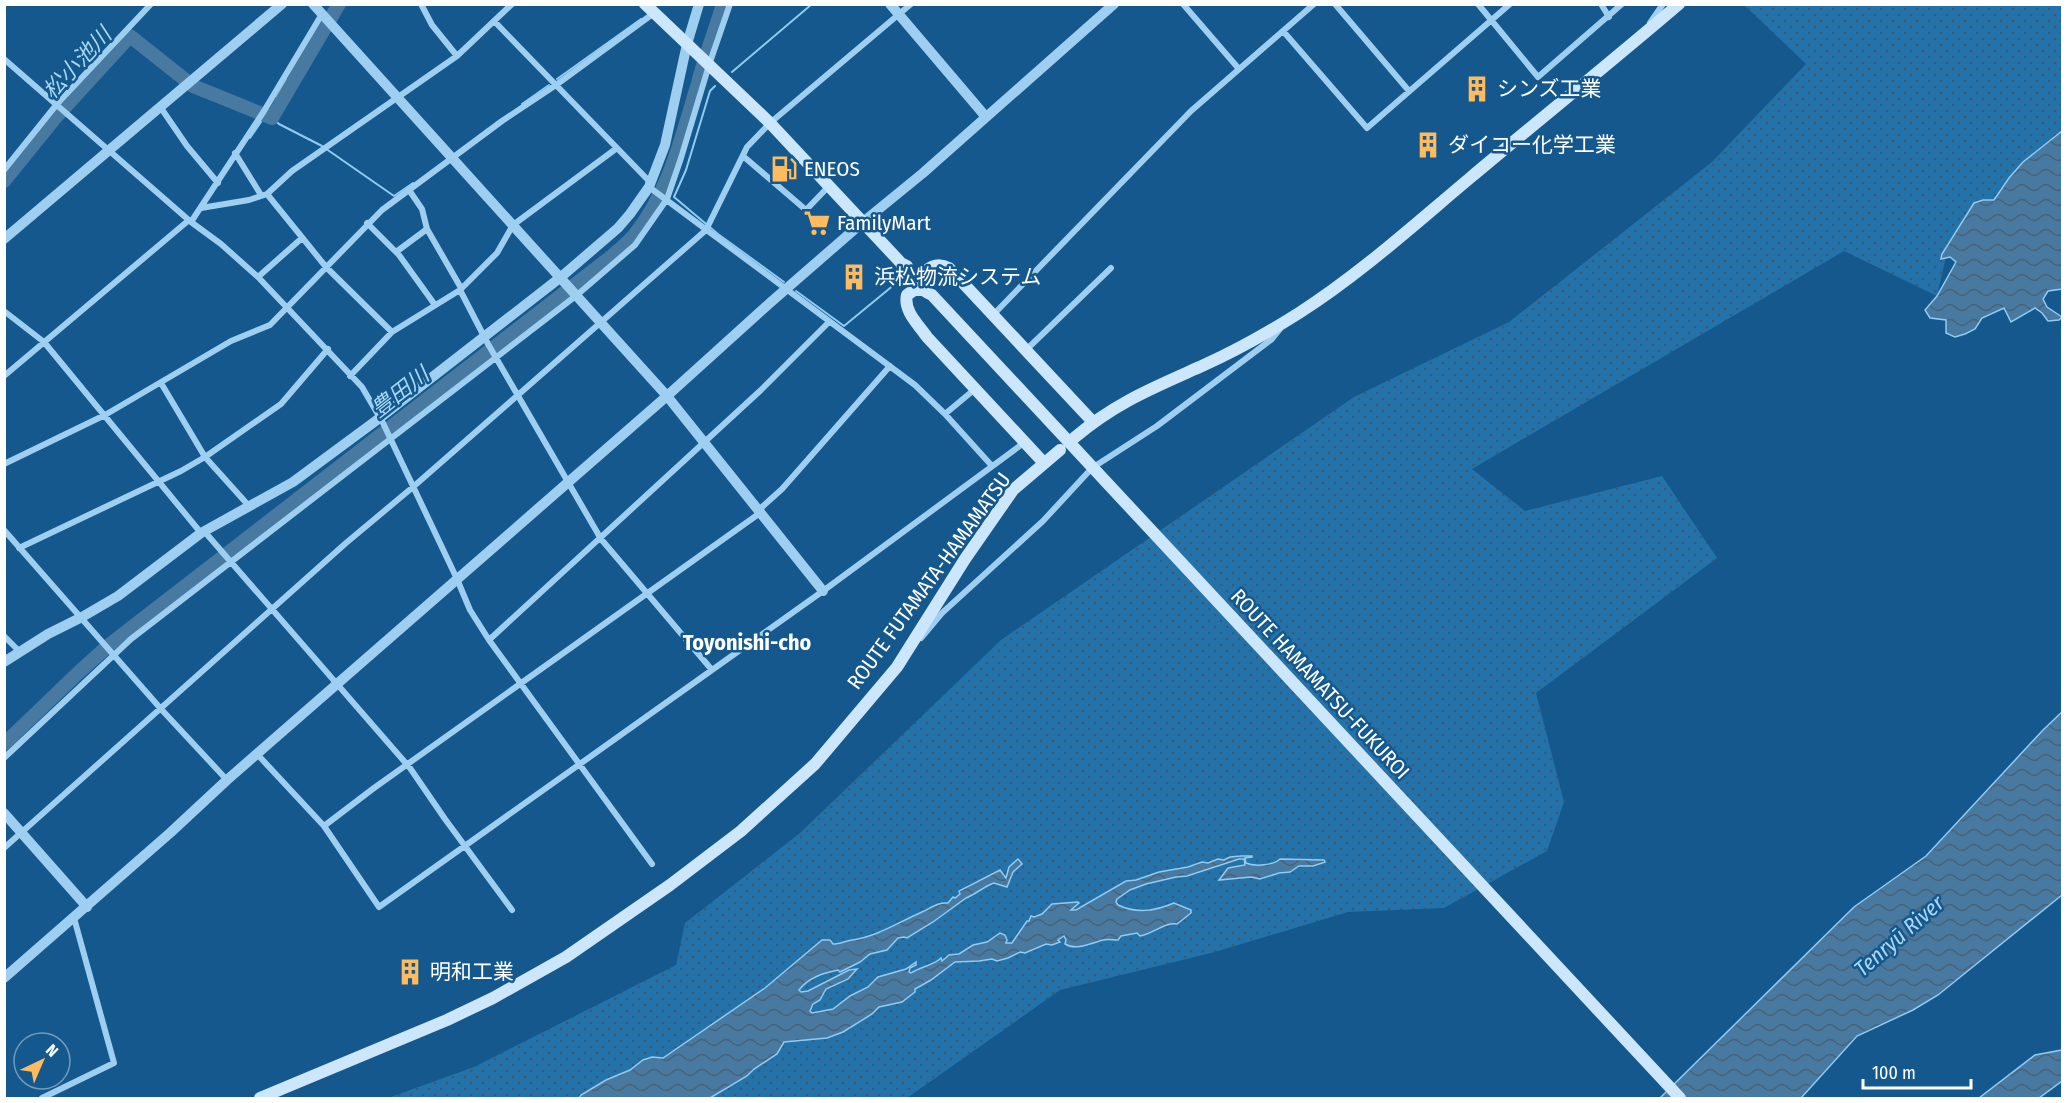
<svg xmlns="http://www.w3.org/2000/svg" width="2067" height="1103" viewBox="0 0 2067 1103" font-family="'Fira Sans Condensed','Noto Sans JP',sans-serif">
	<defs>
		<pattern id="grass-dots" width="8" height="8" patternUnits="userSpaceOnUse" patternTransform="scale(1.5)"><rect width="8" height="8" fill="#2372aa"/><path d="M2 2h.1M6 6h.1" fill="none" stroke="#3c5b72" stroke-width="1.8" stroke-linecap="round"/></pattern>
		<pattern id="water-waves" width="16" height="10" patternUnits="userSpaceOnUse" patternTransform="scale(1.5)"><rect width="16" height="10" fill="#4879a0"/><path d="M0 5q4-4 8 0t8 0" fill="none" stroke="#4a6276"/></pattern>
	</defs>
	<rect width="100%" height="100%" fill="#14588d"/>
	<path fill="url(#grass-dots)" d="M 1744,5 L 2062,5 L 2062,132 L 1994,200 L 1950,239 L 1937,296 L 1844,251 L 1472,469 L 1525,511 L 1662,476 L 1717,558 L 1536,693 L 1564,802 L 1547,851 L 1444,908 L 1348,912 L 1215,952 L 1060,990 L 907,1098 L 388,1098 L 474,1067 L 676,965 L 685,923 L 800,833 L 1001,640 L 1354,397 L 1509,322 L 1712,162 L 1806,64 Z"/>
	<path fill="url(#water-waves)" stroke="#90cbf3" stroke-width="1.5" d="M 2062,131 L 2062,289 L 2048,291 L 2043,299 L 2047,307 L 2062,317 L 2059,320 L 2048,321 L 2042,313 L 2035,308 L 2011,322 L 2004,308 L 1982,318 L 1975,329 L 1965,334 L 1955,337 L 1946,333 L 1946,320 L 1930,318 L 1925,310 L 1937,296 L 1956,262 L 1950,257 L 1941,259 L 1942,254 L 1974,203 L 1983,200 L 1994,200 L 2009,178 L 2023,162 Z
		M 2062,712 L 2062,895 L 1938,995 L 1913,1010 L 1857,1036 L 1801,1098 L 1660,1098 L 1854,907 L 1926,856 L 2043,730 Z
		M 1241,856 L 1252,856 L 1252,857 L 1245,858 L 1246,863 C 1255,867 1274,865 1280,859 L 1324,860 L 1325,862 L 1313,866 L 1299,866 L 1290,872 L 1279,873 L 1260,879 L 1251,877 L 1219,880 L 1228,868 L 1245,865 L 1244,859 L 1239,859 L 1187,876 L 1176,877 L 1146,884 L 1130,890 L 1117,899 L 1116,902 L 1118,905 C 1137,914 1155,911 1174,903 L 1191,910 L 1191,913 L 1177,924 C 1164,922 1153,934 1140,936 L 1137,933 L 1121,936 L 1118,940 C 1113,940 1107,939 1103,940 C 1092,943 1076,951 1065,944 L 1066,940 L 1064,936 L 1058,940 L 1060,942 L 1052,945 L 1046,944 L 1025,953 L 1020,952 L 1008,958 L 997,961 L 992,959 L 979,961 L 955,962 L 931,980 L 915,989 L 915,992 L 902,1002 L 879,1007 L 872,1014 L 843,1032 L 827,1038 L 784,1042 L 777,1054 L 754,1069 L 747,1076 L 710,1098 L 579,1098 L 581,1095 L 606,1080 L 630,1070 L 643,1060 L 652,1057 L 663,1058 L 765,988 L 822,940 L 830,940 L 833,944 C 840,944 845,941 852,940 C 876,937 899,922 922,912 C 931,908 938,902 948,903 L 953,897 L 955,898 L 960,894 L 959,891 L 1000,870 L 1006,878 L 1009,867 L 1018,859 L 1022,864 L 1013,872 L 1007,887 L 994,883 C 983,887 976,894 966,898 L 933,922 L 907,938 L 904,937 L 898,938 L 887,950 L 870,954 L 860,962 L 840,972 L 838,970 C 824,973 809,977 799,990 L 801,992 L 808,991 L 849,970 L 857,969 L 848,979 L 826,989 L 820,1000 L 813,1004 L 810,1011 L 812,1013 L 833,1009 L 850,996 L 868,987 L 878,977 L 906,969 L 916,962 L 916,965 L 910,968 L 909,972 L 911,973 C 921,966 933,966 941,958 L 942,961 L 949,955 L 959,954 L 973,945 L 987,942 L 1000,933 L 1005,935 L 1007,940 L 1006,943 L 1012,943 L 1027,921 L 1029,921 L 1031,916 L 1034,917 L 1042,914 L 1052,904 L 1078,902 L 1079,903 L 1071,910 L 1076,910 L 1126,881 L 1136,880 L 1159,872 L 1188,867 L 1202,862 L 1208,863 L 1218,859 L 1224,860 L 1230,857 Z
		M 2062,1050 L 2062,1081 L 2039,1098 L 1979,1098 L 2035,1055 Z"/>
	<g fill="none" stroke-linecap="round" stroke-linejoin="round">
		<path stroke="#90cbf3" stroke-width="2" d="M 732,72 L 812,4
			M 557,79 L 641,19
			M 715,86 L 710,91 L 686,170 L 674,197 L 718,234 L 784,282
			M 277,97 L 287,80
			M 522,104 L 549,85
			M 272,118 L 279,124 L 322,146 L 394,196 L 413,183
			M 250,138 L 267,113
			M 796,291 L 844,326 L 895,284"/>
		<path stroke="#4879a0" stroke-width="14" d="M 4,181 L 55,118 L 130,36 L 193,86 L 272,118 L 339,4
			M 4,744 L 79,672 L 109,645 L 612,256 C 620,249 629,242 635,234 C 670,190 682,135 698,83 C 705,56 715,31 723,4"/>
		<path stroke="#9ecef0" stroke-width="6" d="M 421,4 L 432,25 L 457,56
			M 1183,4 L 1239,69
			M 1335,4 L 1409,91
			M 1478,4 L 1538,77 L 1622,4
			M 1601,4 L 1609,17
			M 494,21 L 648,180 L 649,187 L 915,385 L 945,414 L 992,466
			M 1650,23 L 1663,4
			M 1283,31 L 1367,128 L 1510,4
			M 4,59 L 191,222 L 221,244 L 258,277 L 362,387 L 383,423 L 457,579 L 470,610 L 489,640 L 652,864
			M 161,108 L 187,146 L 218,183
			M 235,153 L 261,195
			M 743,156 L 806,210 L 829,186
			M 4,170 L 57,104 L 151,4
			M 409,190 L 422,209 L 427,229 L 461,288
			M 267,194 L 326,267 L 392,332
			M 201,208 L 249,200 L 267,194 L 292,171 L 457,56 L 512,4
			M 191,222 L 264,111 L 322,14
			M 367,223 L 399,255 L 435,305
			M 396,252 L 427,229
			M 258,277 L 302,238
			M 460,290 L 488,344 L 601,539 L 712,670
			M 4,311 L 44,342 L 201,533
			M 993,315 L 1191,111 L 1314,4
			M 1026,350 L 1111,268
			M 4,376 L 189,220
			M 350,376 L 392,332 L 460,290 L 497,253 L 513,225 L 617,148
			M 161,383 L 205,457 L 249,506
			M 945,414 L 975,389
			M 4,464 L 105,415 L 231,341 L 270,325 L 382,210 L 502,121 L 556,85 L 654,13
			M 4,530 L 161,709 L 227,780
			M 204,531 L 410,768 L 445,819 L 512,910
			M 19,548 L 181,471 L 205,457 L 281,404 L 328,349
			M 4,636 L 20,652
			M 921,638 L 942,613 L 1043,521 L 1092,468 L 1157,426 L 1272,339 L 1280,329
			M 489,640 L 761,390 L 829,322
			M 257,754 L 324,826 L 379,907 L 823,591 L 1025,442
			M 4,758 L 131,639 L 577,295 L 635,245 L 667,199 L 681,158 L 709,65 L 730,4
			M 324,826 L 374,788 L 760,513 L 762,507 L 782,489 L 890,366
			M 4,848 L 346,543 L 413,487 L 706,230 L 747,147 L 770,123 L 911,4
			M 42,1098 L 114,1063 L 74,918"/>
		<path stroke="#9ecef0" stroke-width="10" d="M 313,4 L 667,396 L 823,591
			M 890,4 L 986,117
			M 4,239 L 282,4
			M 4,662 L 48,634 L 82,617 L 118,596 L 201,533 L 293,482 L 381,417 L 561,277 L 618,228 L 630,214 L 649,187 L 665,145 L 687,44 L 699,4
			M 4,813 L 87,907
			M 4,978 L 170,833 L 227,780 L 667,396 L 771,302 L 863,222 L 923,173 L 1114,4"/>
		<path stroke="#cce6fb" stroke-width="12" d="M 645,4 L 770,123 L 901,263 L 907,266
			M 901,263 C 906,275 920,290 932,295 L 1680,1098
			M 919,277 C 928,268 936,261 949,268 L 1093,422
			M 924,290 L 914,290 L 907,295 C 903,311 919,325 927,337 L 1044,463
			M 1074,438 C 1116,402 1155,387 1204,365 C 1237,350 1269,332 1299,313 C 1360,274 1415,224 1470,178 C 1539,120 1610,63 1679,4
			M 260,1098 L 447,1020 L 493,998 L 566,957 L 670,885 L 741,831 L 815,764 L 897,667 L 965,559 L 1013,490 L 1060,450"/>
	</g>
	<defs>
		<g id="building-bare" transform="scale(2.07)"><path d="M-4-6H4V6H1V3H-1V6H-4ZM-2.5-4.3h1.7v1.8h-1.7ZM.8-4.3h1.7v1.8H.8ZM-2.5-1h1.7V.8h-1.7ZM.8-1h1.7V.8H.8Z" fill="#ffbb5d" stroke="#14588d" stroke-width="2.5" paint-order="stroke"/></g>
		<g id="fuel-bare" transform="scale(2.07)"><path d="M-5.5-6h7V0h2V4h1.3V-2.5L3-4.5l.8-.8L6-3V5H2.5V1h-1V6h-7ZM-4.2-4.7v3.2H.2V-4.7Z" fill="#ffbb5d" stroke="#14588d" stroke-width="2.5" paint-order="stroke"/></g>
		<g id="supermarket-bare" transform="scale(2.07)"><path d="M-6-5.5h2.5l.6 2H6L4.5 2H-2.5L-4.4-4H-6ZM-1.5 3.2a1.3 1.3 0 1 0 .1 0ZM3 3.2a1.3 1.3 0 1 0 .1 0Z" fill="#ffbb5d" stroke="#14588d" stroke-width="2.5" paint-order="stroke"/></g>
	</defs>
	<g fill-rule="evenodd">
		<use href="#building-bare" x="1477" y="89"/>
		<use href="#building-bare" x="1428" y="145"/>
		<use href="#fuel-bare" x="784" y="169"/>
		<use href="#supermarket-bare" x="817" y="223"/>
		<use href="#building-bare" x="854" y="277"/>
		<use href="#building-bare" x="410" y="972"/>
	</g>
	<g text-anchor="middle" dominant-baseline="central" stroke-width="5" stroke-linejoin="round" paint-order="stroke">
		<g font-size="21" fill="#fff" stroke="#14588d" text-anchor="start">
			<text x="1497" y="89">シンズ工業</text>
			<text x="1448" y="145">ダイコー化学工業</text>
			<text x="804" y="169">ENEOS</text>
			<text x="837" y="223">FamilyMart</text>
			<text x="874" y="277">浜松物流システム</text>
			<text x="430" y="972">明和工業</text>
		</g>
		<g font-size="21" fill="#fff" stroke="#14588d">
			<text transform="translate(929 581) rotate(-54)">ROUTE FUTAMATA-HAMAMATSU</text>
			<text transform="translate(1320 684) rotate(47)">ROUTE HAMAMATSU-FUKUROI</text>
		</g>
		<g font-size="22" font-style="italic" fill="#aad7f7" stroke="#14588d">
			<text transform="translate(77 63) rotate(-47)">松小池川</text>
			<text transform="translate(400 392) rotate(-38)">豊田川</text>
			<text transform="translate(1899 936) rotate(-41)">Tenryū River</text>
		</g>
		<g font-size="22" font-weight="bold" fill="#fff" stroke="#14588d">
			<text x="747" y="642">Toyonishi-cho</text>
		</g>
	</g>
	<rect width="2067" height="1103" fill="none" stroke="#ffffff" stroke-width="12"/>
	<g transform="translate(42 1061) rotate(44)"><circle r="28" fill="#14588d" stroke="#729bbb" stroke-width="1.5"/>
	<path d="M0-4.5L10 22L0 15L-10 22Z" fill="#ffbb5d"/>
	<text y="-9" font-size="16" font-weight="bold" text-anchor="middle" fill="#ffffff">N</text>
	</g>
	<path d="M1863 1079v9h108v-9" fill="none" stroke="#ffffff" stroke-width="3"/>
	<text x="1872" y="1079" font-size="18" fill="#ffffff" stroke="#14588d" stroke-width="4.5" paint-order="stroke">100 m</text>
</svg>
